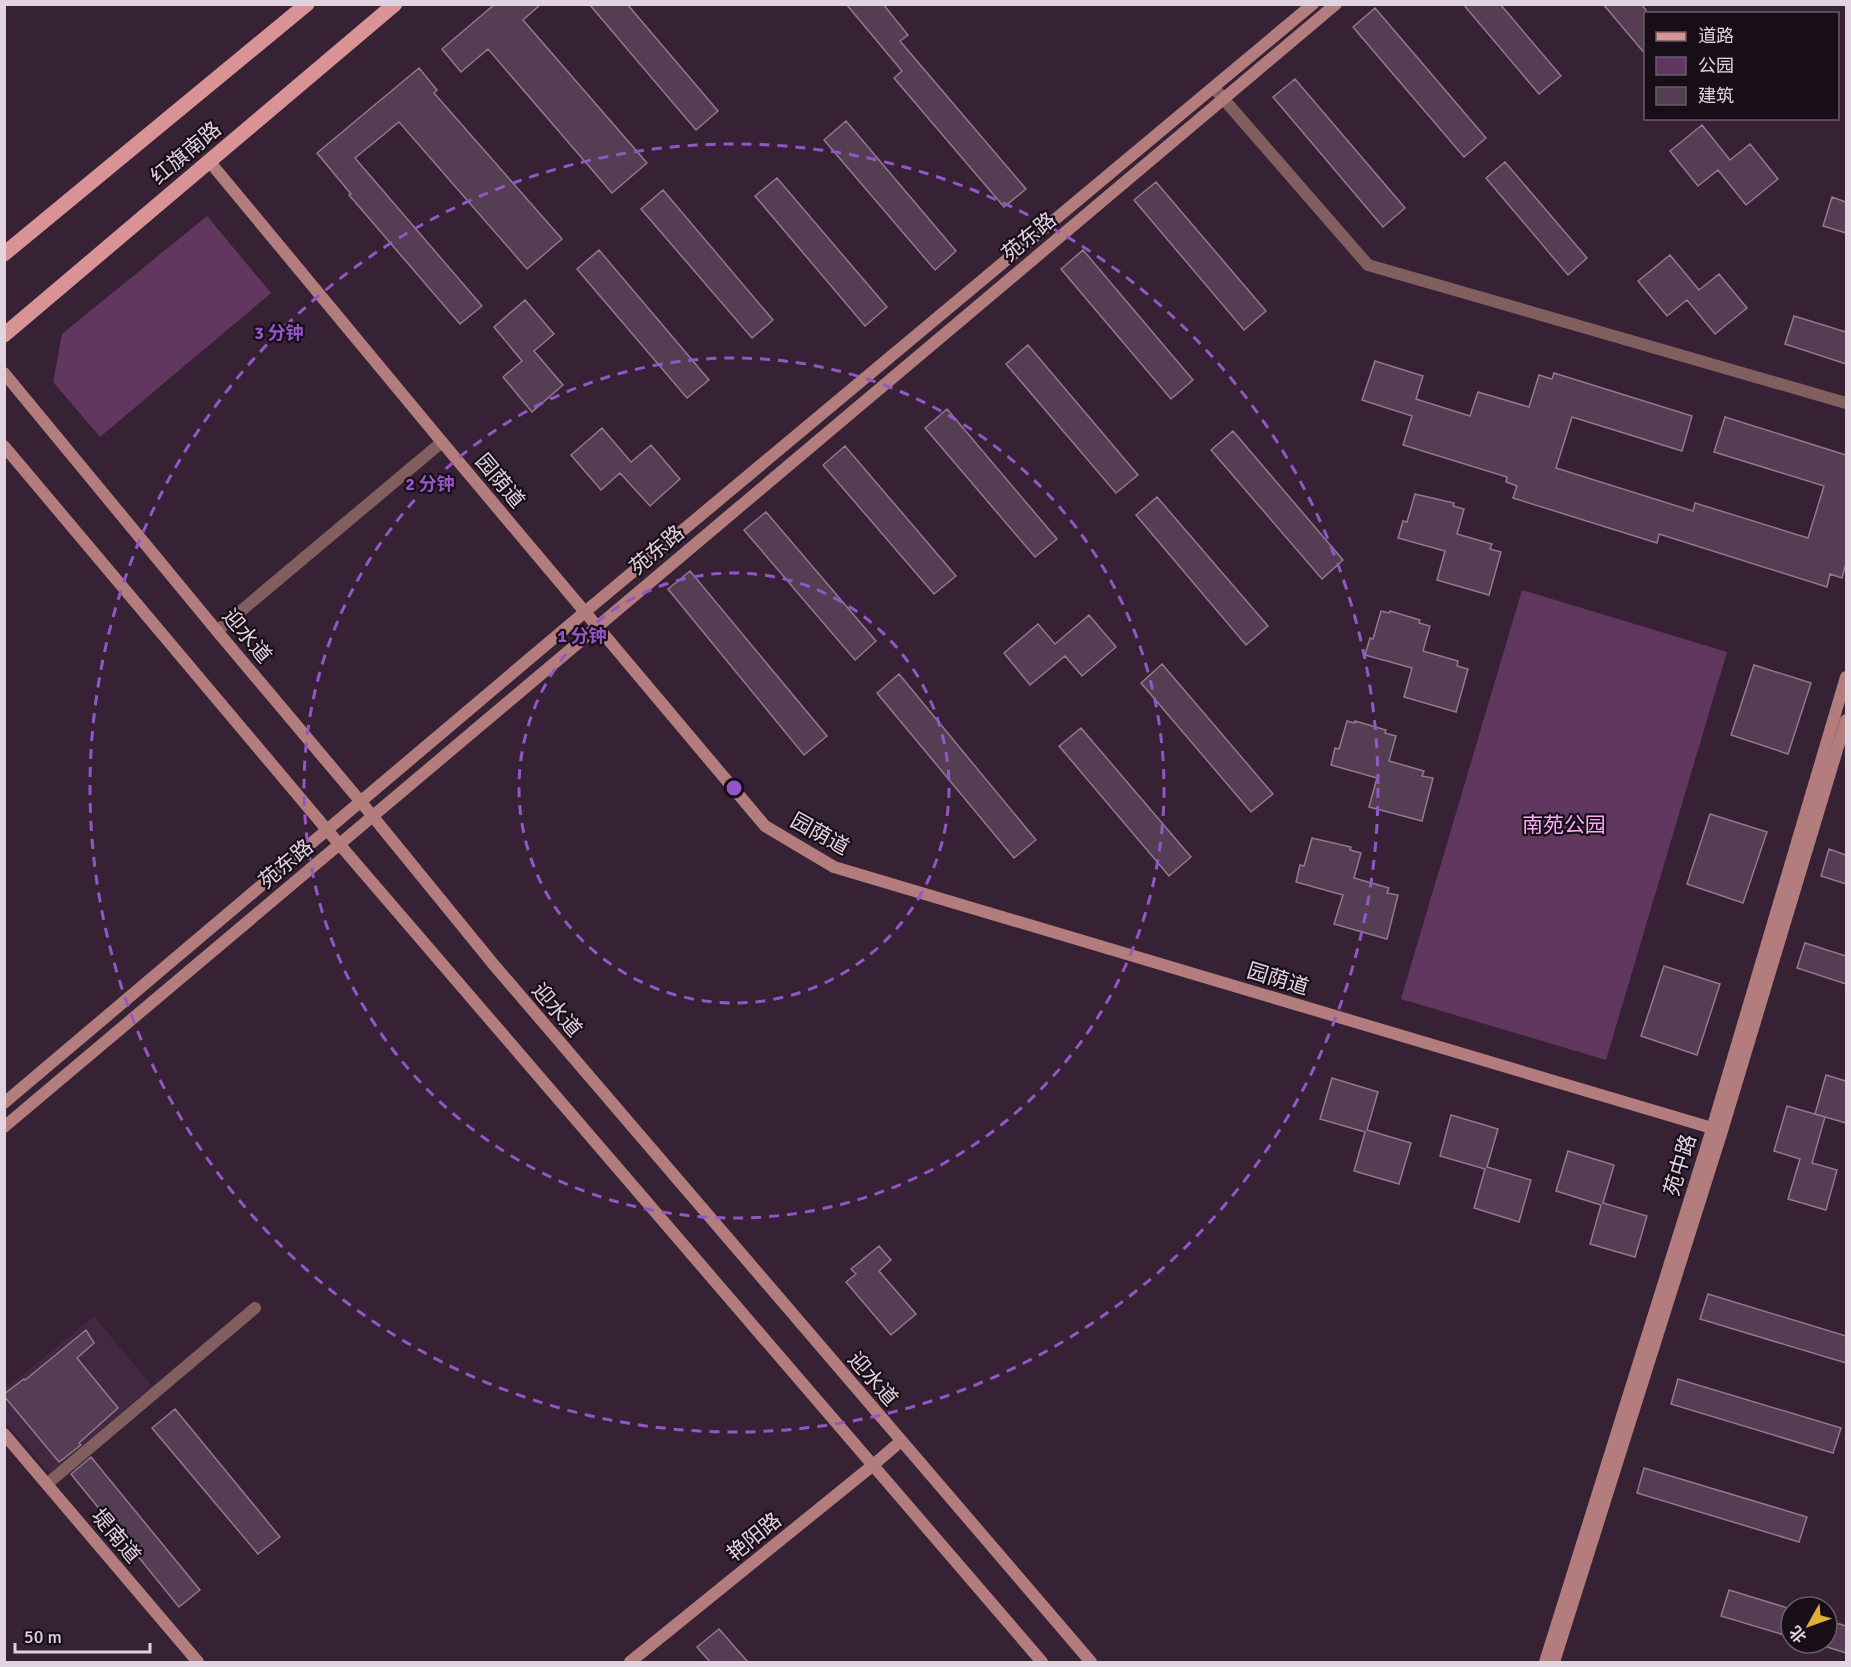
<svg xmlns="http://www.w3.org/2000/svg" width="1851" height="1667" viewBox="0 0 1851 1667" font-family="Signika,'Noto Sans SC',sans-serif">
	<rect width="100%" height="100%" fill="#362135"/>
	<path fill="#422841" d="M 94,1316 L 152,1386 L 50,1474 L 5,1422 L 4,1390 Z"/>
	<path fill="#613760" d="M 207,216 L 271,293 L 100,437 L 53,382 L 62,334 Z
		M 1522,590 L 1727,652 L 1606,1060 L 1401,999 Z"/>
	<path fill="#553e53" stroke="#927890" stroke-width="1.5" d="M 495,4 L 541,4 L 523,20 L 647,163 L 612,193 L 488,49 L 461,72 L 442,49 Z
		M 589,4 L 627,4 L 718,111 L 696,130 Z
		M 846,4 L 883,4 L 908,35 L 900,41 L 1026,189 L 1004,207 L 894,78 L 902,71 Z
		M 1463,4 L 1500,4 L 1561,76 L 1539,94 Z
		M 1603,4 L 1641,4 L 1646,10 L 1646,55 Z
		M 1375,8 L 1486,138 L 1464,157 L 1353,27 Z
		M 419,68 L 437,90 L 434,93 L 562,239 L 527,269 L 399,122 L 355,158 L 482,306 L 460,324 L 349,195 L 351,194 L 317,153 Z
		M 1295,79 L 1405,208 L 1383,227 L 1273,97 Z
		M 846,121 L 956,251 L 935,270 L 824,140 Z
		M 1702,125 L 1730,160 L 1750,144 L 1778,179 L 1746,205 L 1718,170 L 1698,186 L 1670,151 Z
		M 1505,162 L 1587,258 L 1568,275 L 1486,178 Z
		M 777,178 L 887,307 L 865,326 L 755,196 Z
		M 1156,182 L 1266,311 L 1244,330 L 1134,200 Z
		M 663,190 L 773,320 L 752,338 L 641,209 Z
		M 1832,197 L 1846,202 L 1846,233 L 1823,226 Z
		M 599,250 L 709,380 L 687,398 L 577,269 Z
		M 1083,250 L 1193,380 L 1171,399 L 1061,269 Z
		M 1670,255 L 1699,290 L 1719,274 L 1747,308 L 1715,334 L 1687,300 L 1667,316 L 1638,281 Z
		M 525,300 L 554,334 L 534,351 L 563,385 L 532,412 L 503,377 L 522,361 L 494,327 Z
		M 1794,316 L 1846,332 L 1846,364 L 1785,344 Z
		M 1028,345 L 1138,475 L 1116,493 L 1006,364 Z
		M 1375,361 L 1423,376 L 1416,399 L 1470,416 L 1478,392 L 1529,407 L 1539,375 L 1552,379 L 1554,373 L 1692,416 L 1682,451 L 1572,417 L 1556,468 L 1693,511 L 1695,503 L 1808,538 L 1824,486 L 1714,452 L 1725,417 L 1846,455 L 1846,563 L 1842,578 L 1830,574 L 1827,587 L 1659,534 L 1657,543 L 1513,498 L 1517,486 L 1506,482 L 1507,477 L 1403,445 L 1412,416 L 1362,400 Z
		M 947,409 L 1057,539 L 1035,557 L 925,428 Z
		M 602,428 L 631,462 L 651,445 L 680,479 L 650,506 L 620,473 L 601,490 L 571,455 Z
		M 1233,431 L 1343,560 L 1322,579 L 1211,450 Z
		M 845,446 L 956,576 L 934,594 L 823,465 Z
		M 1415,494 L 1454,503 L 1453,506 L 1464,509 L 1457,534 L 1492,544 L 1490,549 L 1501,552 L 1489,595 L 1437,580 L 1445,551 L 1398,538 L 1403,521 L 1407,522 Z
		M 1157,497 L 1268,626 L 1246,645 L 1136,515 Z
		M 766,512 L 876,641 L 855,660 L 744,530 Z
		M 690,571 L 827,736 L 804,755 L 668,589 Z
		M 1381,611 L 1389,613 L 1390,611 L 1420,620 L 1419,623 L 1430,626 L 1423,651 L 1458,661 L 1457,666 L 1468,669 L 1456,712 L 1404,697 L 1412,668 L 1365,655 L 1370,638 L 1373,639 Z
		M 1089,615 L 1116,647 L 1082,676 L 1065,656 L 1030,685 L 1004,653 L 1038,624 L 1055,644 Z
		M 1162,664 L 1273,794 L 1251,812 L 1141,683 Z
		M 1754,665 L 1811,683 L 1788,754 L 1731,735 Z
		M 899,674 L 1036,840 L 1014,858 L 877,693 Z
		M 1347,721 L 1355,723 L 1355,721 L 1386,730 L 1385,733 L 1396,736 L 1389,761 L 1424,771 L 1422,776 L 1433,778 L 1422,821 L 1369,807 L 1377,778 L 1331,765 L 1335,748 L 1339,749 Z
		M 1081,728 L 1191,857 L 1169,876 L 1059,746 Z
		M 1710,814 L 1767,832 L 1743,903 L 1687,884 Z
		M 1312,838 L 1351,847 L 1350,850 L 1361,853 L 1354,878 L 1389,888 L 1387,893 L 1398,895 L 1387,939 L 1334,924 L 1343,895 L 1296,882 L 1300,865 L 1304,866 Z
		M 1829,849 L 1846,855 L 1846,884 L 1821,876 Z
		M 1805,943 L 1846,956 L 1846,984 L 1797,968 Z
		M 1664,966 L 1720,984 L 1697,1055 L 1641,1036 Z
		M 1826,1075 L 1846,1081 L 1846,1123 L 1815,1114 Z
		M 1332,1078 L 1378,1092 L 1367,1130 L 1411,1143 L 1399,1184 L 1354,1171 L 1365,1132 L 1320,1119 Z
		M 1787,1106 L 1825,1117 L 1812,1163 L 1837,1170 L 1826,1210 L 1788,1199 L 1800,1159 L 1774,1151 Z
		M 1451,1115 L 1498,1129 L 1487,1167 L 1531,1180 L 1519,1222 L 1474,1208 L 1485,1169 L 1440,1156 Z
		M 1568,1151 L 1614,1165 L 1603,1203 L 1647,1216 L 1635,1257 L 1590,1244 L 1601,1205 L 1556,1191 Z
		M 879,1246 L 891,1260 L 879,1271 L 916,1314 L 891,1335 L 846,1282 L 856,1274 L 851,1269 Z
		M 1708,1294 L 1846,1336 L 1846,1363 L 1700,1319 Z
		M 86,1330 L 94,1343 L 77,1358 L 118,1408 L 79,1443 L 81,1445 L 59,1462 L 4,1396 L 4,1394 L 24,1379 L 25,1380 Z
		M 1678,1379 L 1841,1428 L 1833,1453 L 1671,1404 Z
		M 175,1409 L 280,1537 L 258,1554 L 152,1428 Z
		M 91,1457 L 200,1590 L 179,1607 L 71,1474 Z
		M 1644,1468 L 1807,1517 L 1799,1542 L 1637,1493 Z
		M 1729,1590 L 1791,1609 L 1791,1637 L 1721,1616 Z
		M 1827,1620 L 1846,1626 L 1846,1653 L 1827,1647 Z
		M 719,1629 L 748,1662 L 710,1662 L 697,1647 Z"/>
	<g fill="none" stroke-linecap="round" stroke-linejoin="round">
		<path stroke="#825f5f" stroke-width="12" d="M 1214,88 L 1368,265 L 1846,403
			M 217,631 L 442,442
			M 47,1484 L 255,1308"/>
		<path stroke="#b47d7d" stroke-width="12" d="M 209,161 L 442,442 L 765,826 L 834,867 L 1722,1131
			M 4,373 L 217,631 L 361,802 L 494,965 L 1091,1662
			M 4,446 L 328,831 L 1042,1662
			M 4,1103 L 586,611 L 1313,4
			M 4,1127 L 1336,4
			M 4,1434 L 198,1662
			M 630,1662 L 872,1466 L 901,1441
			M 1545,1662 L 1712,1129 L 1846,677
			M 1554,1662 L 1722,1131 L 1846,720"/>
		<path stroke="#da9394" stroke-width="15" d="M 4,254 L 307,4
			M 4,335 L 395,4"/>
	</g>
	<g fill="none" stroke="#9456c7" stroke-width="3" stroke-dasharray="10 8">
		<circle cx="734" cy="788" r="215"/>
		<circle cx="734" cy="788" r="430"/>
		<circle cx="734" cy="788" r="644"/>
	</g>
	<g text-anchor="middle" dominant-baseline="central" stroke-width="4.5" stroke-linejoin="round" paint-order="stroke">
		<g font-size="21" fill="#e1d3e0" stroke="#180e17">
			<text transform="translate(186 153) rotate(-40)">红旗南路</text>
			<text transform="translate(1029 237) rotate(-40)">苑东路</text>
			<text transform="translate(500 481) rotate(50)">园荫道</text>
			<text transform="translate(657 550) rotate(-40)">苑东路</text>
			<text transform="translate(247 636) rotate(50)">迎水道</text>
			<text transform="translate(820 834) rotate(29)">园荫道</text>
			<text transform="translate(286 864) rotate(-40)">苑东路</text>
			<text transform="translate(1278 979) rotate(17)">园荫道</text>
			<text transform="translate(557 1010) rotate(49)">迎水道</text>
			<text transform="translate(1680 1165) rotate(-73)">苑中路</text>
			<text transform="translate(873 1379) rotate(49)">迎水道</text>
			<text transform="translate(116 1536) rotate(50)">堤南道</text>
			<text transform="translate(754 1537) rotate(-39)">艳阳路</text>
		</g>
		<g font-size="21" fill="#faacf7" stroke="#180e17">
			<text x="1564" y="825">南苑公园</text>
		</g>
	</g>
	<circle cx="734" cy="788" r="9" fill="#9456c7" stroke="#180e17" stroke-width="3"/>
	<g font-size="18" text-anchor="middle" font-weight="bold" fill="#9456c7" stroke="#180e17" stroke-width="4.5" stroke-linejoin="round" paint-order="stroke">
		<text x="279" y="339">3 分钟</text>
		<text x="430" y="490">2 分钟</text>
		<text x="582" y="642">1 分钟</text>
	</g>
	<rect width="1851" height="1667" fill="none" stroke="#e1d3e0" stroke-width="12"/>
	<rect x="1644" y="12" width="195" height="108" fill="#180e17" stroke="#685d67" stroke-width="1.5"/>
	<rect x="1656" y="32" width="30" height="9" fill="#da9394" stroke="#685d67" stroke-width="1.5"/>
	<text x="1698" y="42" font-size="18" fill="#e1d3e0">道路</text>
	<rect x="1656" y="57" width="30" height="18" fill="#613760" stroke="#685d67" stroke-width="1.5"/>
	<text x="1698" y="72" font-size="18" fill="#e1d3e0">公园</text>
	<rect x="1656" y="87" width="30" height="18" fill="#553e53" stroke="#685d67" stroke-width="1.5"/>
	<text x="1698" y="102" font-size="18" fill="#e1d3e0">建筑</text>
	<g transform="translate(1809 1625) rotate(230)"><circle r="28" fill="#180e17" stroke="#685d67" stroke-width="1.5"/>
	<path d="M0-4.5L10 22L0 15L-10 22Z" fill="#dfb034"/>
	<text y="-9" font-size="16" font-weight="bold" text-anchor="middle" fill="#e1d3e0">北</text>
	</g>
	<path d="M15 1643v9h135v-9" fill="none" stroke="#e1d3e0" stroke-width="3"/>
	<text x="24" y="1643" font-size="18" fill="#e1d3e0" stroke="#180e17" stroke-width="4.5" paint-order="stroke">50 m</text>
</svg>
